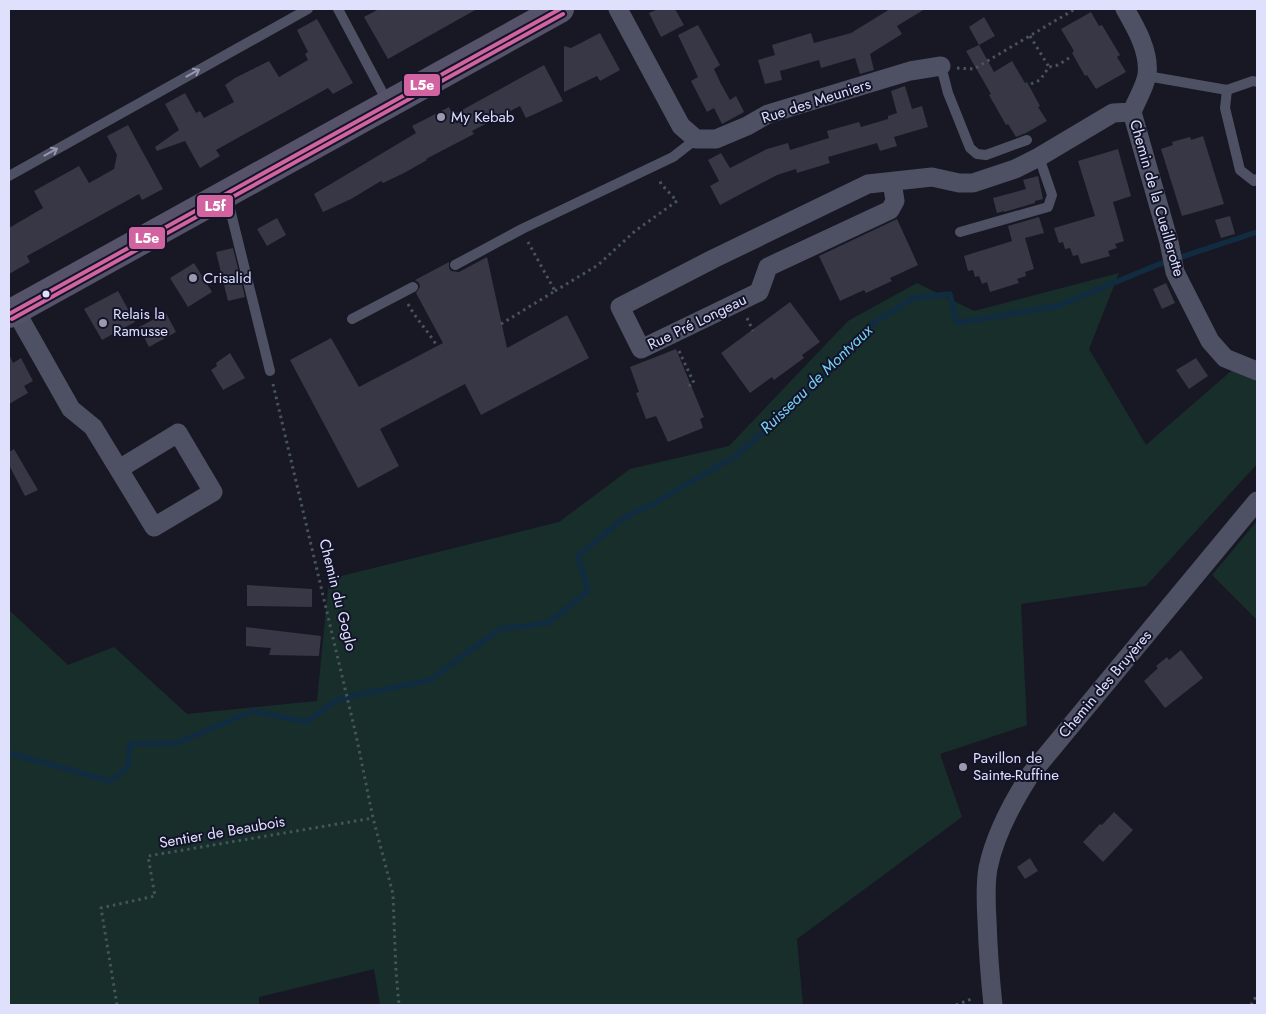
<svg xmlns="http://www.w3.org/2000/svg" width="1266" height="1014" viewBox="0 0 1266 1014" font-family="Jost,sans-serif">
	<rect width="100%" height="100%" fill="#181824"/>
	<path fill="#172e2b" d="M 1119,273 L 1089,349 L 1146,445 L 1238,365 L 1257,371 L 1257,464 L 1146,586 L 1021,604 L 1027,725 L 940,754 L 962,817 L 797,939 L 803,1005 L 380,1005 L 374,969 L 259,997 L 259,1005 L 9,1005 L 9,610 L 68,665 L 114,647 L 187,714 L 317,701 L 329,579 L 559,522 L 630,469 L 729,446 L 848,321 L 917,283 L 974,311 Z
		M 1257,521 L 1257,620 L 1212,575 Z"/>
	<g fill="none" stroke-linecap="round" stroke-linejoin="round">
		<path stroke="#112c41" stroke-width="5.5" d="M 9,753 L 110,781 L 128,767 L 130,744 L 177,743 L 253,711 L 306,722 L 337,700 L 352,696 L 430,680 L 500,629 L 548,623 L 588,591 L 578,556 L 625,517 L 655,503 L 737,455 L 814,387 L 871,325 L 913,298 L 950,294 L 957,323 L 1058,306 L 1157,265 L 1257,232"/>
	</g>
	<path fill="#373745" d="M 379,9 L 477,9 L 388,59 L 364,17 Z
		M 658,9 L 675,9 L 684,25 L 661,37 L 649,13 Z
		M 890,9 L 925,9 L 897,26 L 902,34 L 870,54 L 874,70 L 860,74 L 855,58 L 821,68 L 819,60 L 780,71 L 782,80 L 765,84 L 758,60 L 775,55 L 772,45 L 811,33 L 814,43 L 851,33 Z
		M 1091,12 L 1099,26 L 1102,25 L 1120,55 L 1117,57 L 1126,72 L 1096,89 L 1087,75 L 1085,76 L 1072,53 L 1074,51 L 1061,29 Z
		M 984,17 L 995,36 L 979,45 L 994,72 L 1012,61 L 1025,83 L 1027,82 L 1040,106 L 1038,107 L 1047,121 L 1026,133 L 1016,137 L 1008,124 L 1006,125 L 989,95 L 991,94 L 966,51 L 979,45 L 969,27 Z
		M 317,19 L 353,83 L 333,94 L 328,88 L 216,150 L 220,156 L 200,168 L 185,141 L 157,151 L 155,147 L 179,130 L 165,104 L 185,93 L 196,113 L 200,111 L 204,118 L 234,102 L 225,85 L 235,78 L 269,61 L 279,77 L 308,60 L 305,54 L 308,52 L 297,30 Z
		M 698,25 L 720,65 L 714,69 L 721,84 L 730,100 L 736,96 L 744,112 L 722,124 L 714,108 L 707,112 L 691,81 L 698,77 L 678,35 Z
		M 600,33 L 620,70 L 600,81 L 597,76 L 564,92 L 564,46 L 571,48 Z
		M 544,65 L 563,101 L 526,118 L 520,106 L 472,131 L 474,134 L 426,159 L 427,160 L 404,173 L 383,183 L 381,181 L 351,199 L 323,212 L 314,194 L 416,133 L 412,126 L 449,107 L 453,115 Z
		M 905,86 L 912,109 L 922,106 L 928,127 L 894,137 L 897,146 L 880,151 L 877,143 L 828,157 L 830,163 L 797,173 L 796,169 L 777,175 L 720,205 L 710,186 L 719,181 L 708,160 L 721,153 L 730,168 L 767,149 L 788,143 L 790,150 L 829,138 L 827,131 L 859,122 L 861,127 L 888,119 L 888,116 L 897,113 L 891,91 Z
		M 128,125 L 163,189 L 142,200 L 139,194 L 27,256 L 30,262 L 9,274 L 9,228 L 43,208 L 34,191 L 79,166 L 89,183 L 114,169 L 117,155 L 107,136 Z
		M 1203,136 L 1224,204 L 1182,216 L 1161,149 L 1173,145 L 1172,142 L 1190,137 L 1191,140 Z
		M 1118,149 L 1131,196 L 1113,202 L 1124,241 L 1115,244 L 1117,248 L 1108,251 L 1110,256 L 1081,264 L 1078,255 L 1073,256 L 1070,248 L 1065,249 L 1063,242 L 1059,243 L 1054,228 L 1095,216 L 1078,161 Z
		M 1038,176 L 1043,199 L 1035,201 L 1035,203 L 1004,212 L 1004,211 L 997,213 L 993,198 L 1026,189 L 1023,180 Z
		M 1230,216 L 1235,234 L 1221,238 L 1215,220 Z
		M 1039,217 L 1044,233 L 1025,238 L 1034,269 L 1025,272 L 1026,276 L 1017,279 L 1019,283 L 990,292 L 987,282 L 982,284 L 979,276 L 975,277 L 973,270 L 968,271 L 964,256 L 1012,241 L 1008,226 Z
		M 277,218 L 286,235 L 267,246 L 257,229 Z
		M 897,219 L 918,265 L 890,278 L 892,281 L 866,293 L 864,290 L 840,301 L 819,256 Z
		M 233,248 L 245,297 L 228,301 L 216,252 Z
		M 487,257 L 507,348 L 567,315 L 589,358 L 481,415 L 465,384 L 380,429 L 399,466 L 358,488 L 290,360 L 331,338 L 359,387 L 443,343 L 416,293 L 420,287 L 419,283 L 415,280 L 449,262 L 449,268 L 451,271 L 459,272 Z
		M 194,263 L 212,292 L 188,307 L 170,278 Z
		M 1166,283 L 1175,303 L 1162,309 L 1153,289 Z
		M 118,291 L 135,322 L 102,340 L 84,309 Z
		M 790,302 L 820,342 L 802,355 L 804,358 L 774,380 L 772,377 L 750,393 L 721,353 Z
		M 166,313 L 176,332 L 149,347 L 139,327 Z
		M 676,349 L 704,417 L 700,419 L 703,428 L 668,442 L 656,416 L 646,419 L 636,393 L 639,392 L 630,367 Z
		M 230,353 L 245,378 L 223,390 L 211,370 L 217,366 L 216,363 Z
		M 9,354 L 13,363 L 21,358 L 33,381 L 24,386 L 28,393 L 9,404 Z
		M 1196,358 L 1208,376 L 1189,389 L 1176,370 Z
		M 14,449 L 38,490 L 25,496 L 9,465 L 9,452 Z
		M 247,585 L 312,589 L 312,607 L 247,606 Z
		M 246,627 L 321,636 L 319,656 L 269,655 L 271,648 L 246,646 Z
		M 1181,650 L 1203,678 L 1165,708 L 1144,681 L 1158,668 L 1156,666 L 1167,657 L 1169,660 Z
		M 1114,812 L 1133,830 L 1103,862 L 1083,842 L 1100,824 L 1102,825 Z
		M 1030,858 L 1038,871 L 1025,879 L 1017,867 Z"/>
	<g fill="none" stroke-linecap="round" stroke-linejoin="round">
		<path stroke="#46545b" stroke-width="3" stroke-dasharray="2.5 4" stroke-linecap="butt" d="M 1030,36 L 1049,67
			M 957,68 L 974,69 L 1075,9
			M 1031,84 L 1040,80 L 1049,67 L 1058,65 L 1069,58
			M 555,291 L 598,265 L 635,231 L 677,201 L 661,184 L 659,178
			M 408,304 C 416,319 428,331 437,346
			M 747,318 L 753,331
			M 501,324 L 555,291 L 528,242
			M 679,351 L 694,383 L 689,386
			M 273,384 L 356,735 L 373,818 L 393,894 L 396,972 L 399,1005
			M 117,1005 L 101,908 L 155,896 L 148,856 L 373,818
			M 956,1005 L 974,998
			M 1251,1005 L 1257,995"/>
		<path stroke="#4e5163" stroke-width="10" d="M 338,9 L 388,103
			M 941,66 L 948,93 L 970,148 L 977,154 L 986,155 L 1027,140
			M 1147,76 L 1227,90 L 1253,81 L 1257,82
			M 1227,90 L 1225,108 L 1240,170 L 1254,181 L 1257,179
			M 9,176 L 308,9
			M 223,197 L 230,209 L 270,371
			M 960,232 L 1048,207 L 1052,195 L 1039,157
			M 455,265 L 522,229 L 673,157 L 696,139
			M 352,319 L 413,287"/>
		<path stroke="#4e5163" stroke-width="19" d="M 618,9 L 681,126 L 696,139 L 716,139 L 747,126 L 768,114 L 910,71 L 941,66
			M 1125,9 C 1136,28 1150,52 1147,75 C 1145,87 1136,101 1132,112
			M 1132,112 L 1169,242 L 1175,272 L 1210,341 L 1225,358 L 1257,371
			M 892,182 L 895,201 L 890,210 L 768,267 L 759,292 L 641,349 L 620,307 L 713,259 L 868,184 L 932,177 L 959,183 L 973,183 L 1015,169 L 1039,157 L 1113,113 L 1132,112
			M 15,310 L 71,409 L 93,427 L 154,527 L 213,492 L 178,433 L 119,469
			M 993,1005 C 990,977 988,950 987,921 C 986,904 985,885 988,868 C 995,834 1012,803 1030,775 L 1257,501"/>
		<path stroke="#555269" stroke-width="28" d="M 9,314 L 560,9"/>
		<g stroke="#131429" stroke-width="8">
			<path id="bus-1" d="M 9,314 L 560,9"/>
		</g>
		<g stroke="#131429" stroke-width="8">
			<path id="bus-2" d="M 12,319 L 563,14"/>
		</g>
		<use href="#bus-1" stroke="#d163a0" stroke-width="4"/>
		<use href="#bus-2" stroke="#d163a0" stroke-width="4"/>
	</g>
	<defs><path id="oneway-shaft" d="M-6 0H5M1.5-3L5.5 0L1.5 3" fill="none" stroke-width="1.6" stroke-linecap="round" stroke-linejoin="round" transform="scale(1.25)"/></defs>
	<g stroke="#9698b0">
		<use href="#oneway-shaft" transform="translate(193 73) rotate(-29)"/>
		<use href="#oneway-shaft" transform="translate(51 152) rotate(-29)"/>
	</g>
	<g fill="#999ab0" stroke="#131429" stroke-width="2">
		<circle cx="441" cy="117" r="5"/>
		<circle cx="193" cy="278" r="5"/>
		<circle cx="103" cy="323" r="5"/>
		<circle cx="963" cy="767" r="5"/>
	</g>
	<circle fill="#dee0fc" stroke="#131429" stroke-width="2" cx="46" cy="294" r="4.5"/>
	<g text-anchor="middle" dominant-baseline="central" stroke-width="4" stroke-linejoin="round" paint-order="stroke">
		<g font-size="15" fill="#dee0fc" stroke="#131429">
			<text transform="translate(816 101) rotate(-18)">Rue des Meuniers</text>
			<text transform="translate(1157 198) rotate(74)">Chemin de la Cueillerotte</text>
			<text transform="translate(697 322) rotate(-26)">Rue Pré Longeau</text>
			<text transform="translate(338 595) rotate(76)">Chemin du Goglo</text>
			<text transform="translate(1105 684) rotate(-50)">Chemin des Bruyères</text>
			<text transform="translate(222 832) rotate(-10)">Sentier de Beaubois</text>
		</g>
		<g font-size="15" fill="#dee0fc" stroke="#131429" text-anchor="start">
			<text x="451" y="117">My Kebab</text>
			<text x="203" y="278">Crisalid</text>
			<text x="113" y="314">Relais la<tspan x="113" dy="17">Ramusse</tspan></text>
			<text x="973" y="758">Pavillon de<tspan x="973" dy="17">Sainte-Ruffine</tspan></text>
		</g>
		<g font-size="16" font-style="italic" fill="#75d1f2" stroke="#131429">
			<text transform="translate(816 379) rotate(-44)">Ruisseau de Montvaux</text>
		</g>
	</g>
	<g stroke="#131429" stroke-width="2">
		<rect x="403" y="73" width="38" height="24" rx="5" fill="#d163a0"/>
		<rect x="196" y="194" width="38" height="24" rx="5" fill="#d163a0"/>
		<rect x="128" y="226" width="38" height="24" rx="5" fill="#d163a0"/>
	</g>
	<g font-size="14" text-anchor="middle" font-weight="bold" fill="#fff">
		<text x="422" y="90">L5e</text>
		<text x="215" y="211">L5f</text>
		<text x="147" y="243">L5e</text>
	</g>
	<rect width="1266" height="1014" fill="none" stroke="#dee0fc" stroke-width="20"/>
</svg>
